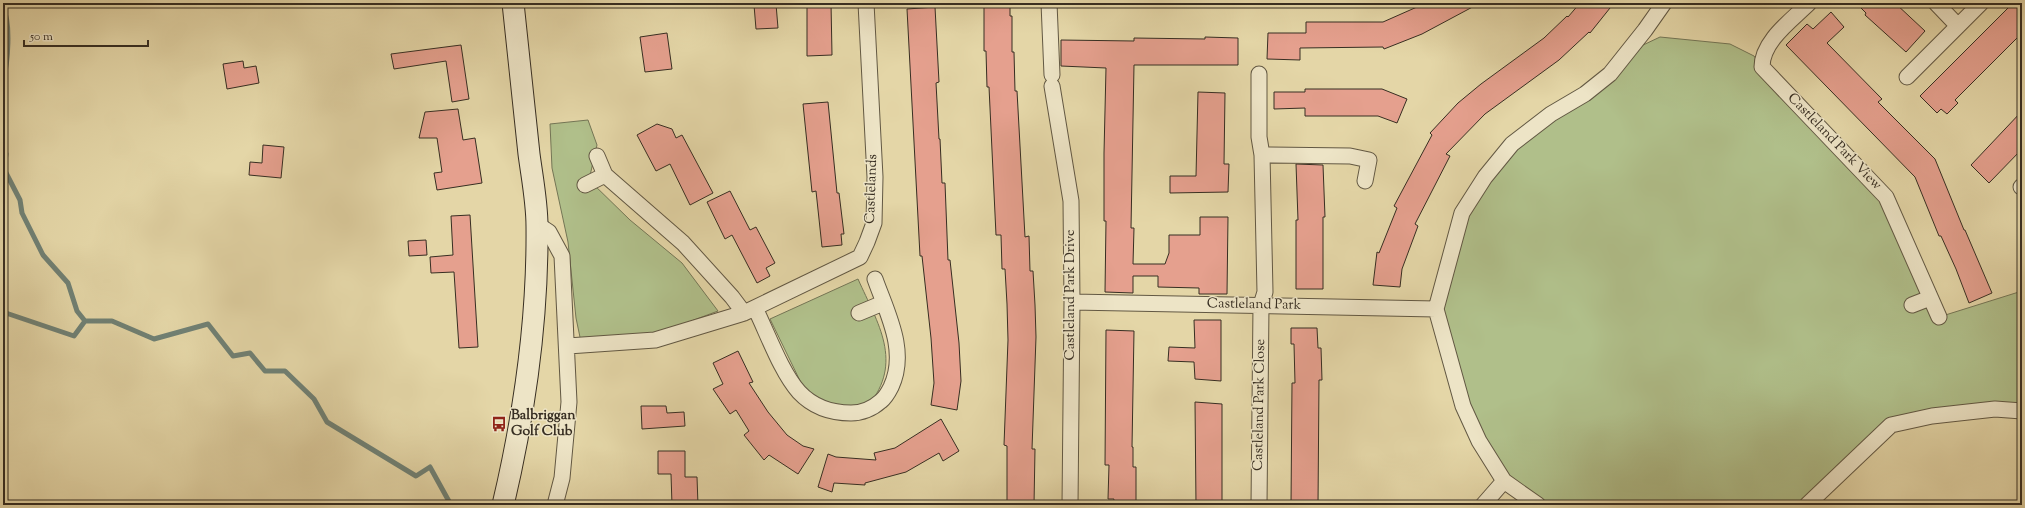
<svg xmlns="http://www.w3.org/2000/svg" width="2025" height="508" viewBox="0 0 2025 508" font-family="'Sorts Mill Goudy',serif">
	<rect width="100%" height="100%" fill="#e4d6a7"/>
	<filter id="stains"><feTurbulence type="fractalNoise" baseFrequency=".005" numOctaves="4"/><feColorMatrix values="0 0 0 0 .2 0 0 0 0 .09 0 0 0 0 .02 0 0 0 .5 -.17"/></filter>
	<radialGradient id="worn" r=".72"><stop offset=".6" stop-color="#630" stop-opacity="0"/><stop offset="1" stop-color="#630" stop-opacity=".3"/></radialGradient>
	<path fill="#b0bf8a" stroke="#747656" d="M 1660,37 L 1730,44 L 1754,56 L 1762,67 L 1871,180 L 1939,317 L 2022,291 L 2022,406 L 1891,425 L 1807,505 L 1538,505 L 1504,481 L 1479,441 L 1441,308 L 1462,213 L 1512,144 L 1641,46 Z
		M 588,120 L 597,145 L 589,180 L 630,220 L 682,263 L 718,311 L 654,335 L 581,342 L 576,318 L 568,242 L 552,168 L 550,124 Z
		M 858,279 C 878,324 904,362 868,406 L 839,409 L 805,391 L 770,319 Z"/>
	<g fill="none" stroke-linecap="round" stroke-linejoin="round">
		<path stroke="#708175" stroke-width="5" d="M 3,8 C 11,22 8,64 3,80
			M 3,146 L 6,154 L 4,169 L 20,200 L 22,213 L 43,255 L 68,283 L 77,311 L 85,321
			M 3,312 L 74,336 L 85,321
			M 85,321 L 112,321 L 154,339 L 208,324 L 233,356 L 250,353 L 265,371 L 285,371 L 314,399 L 327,422 L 416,476 L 430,467 L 451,505"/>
	</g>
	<path fill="#e5a08e" stroke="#372e22" d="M 807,3 L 831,3 L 832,55 L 807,56 Z
		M 984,3 L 1010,3 L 1010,16 L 1012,16 L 1012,52 L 1014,52 L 1015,91 L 1017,91 L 1025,237 L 1029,236 L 1030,271 L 1033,271 L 1035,305 L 1036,337 L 1032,449 L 1035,449 L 1034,505 L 1007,505 L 1007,446 L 1004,445 L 1008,340 L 1007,304 L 1005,269 L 1002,269 L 1001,235 L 996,235 L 989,87 L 987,87 L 986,51 L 984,51 Z
		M 1426,3 L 1480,3 L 1422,34 L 1384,49 L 1383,47 L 1300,48 L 1300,60 L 1267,59 L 1268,33 L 1306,33 L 1306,22 L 1383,22 Z
		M 1580,3 L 1614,3 L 1590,33 L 1589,32 L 1559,60 L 1485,114 L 1446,154 L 1450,156 L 1415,224 L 1418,226 L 1402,269 L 1400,287 L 1373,285 L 1377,252 L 1379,253 L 1397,208 L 1394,206 L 1432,135 L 1430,133 L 1458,103 L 1481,84 L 1544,38 L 1567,16 L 1568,17 Z
		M 1856,3 L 1895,3 L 1925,31 L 1906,52 L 1865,15 L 1866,13 Z
		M 2013,3 L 2022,3 L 2022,33 L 1955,100 L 1958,103 L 1947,114 L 1941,109 L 1937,113 L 1920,96 Z
		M 776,4 L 778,28 L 756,29 L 754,5 Z
		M 935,7 L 939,82 L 936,83 L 939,139 L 940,139 L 942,183 L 945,183 L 948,260 L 950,260 L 959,343 L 961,381 L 957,410 L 931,405 L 934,383 L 931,338 L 922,256 L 920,256 L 907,9 Z
		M 1831,12 L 1844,27 L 1827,43 L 1882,99 L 1878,102 L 1935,159 L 1964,230 L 1965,230 L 1992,293 L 1969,303 L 1956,269 L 1941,236 L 1939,236 L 1915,177 L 1786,45 L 1807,24 L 1813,29 Z
		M 667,33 L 672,69 L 645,72 L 640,37 Z
		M 1205,37 L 1238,38 L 1238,65 L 1134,65 L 1131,228 L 1134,228 L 1133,264 L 1165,264 L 1169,253 L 1169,235 L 1200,235 L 1200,217 L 1228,217 L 1227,294 L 1199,294 L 1199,288 L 1158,287 L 1158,276 L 1133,276 L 1133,293 L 1105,292 L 1106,221 L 1104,221 L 1104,153 L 1106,68 L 1061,66 L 1061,40 L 1134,41 L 1134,38 L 1205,39 Z
		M 461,45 L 469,99 L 452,102 L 446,61 L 394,69 L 391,54 Z
		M 243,61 L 244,68 L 256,66 L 259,83 L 227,89 L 223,64 Z
		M 1305,89 L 1382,89 L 1407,99 L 1397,123 L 1378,116 L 1305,116 L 1305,108 L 1274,109 L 1274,92 L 1305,92 Z
		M 1198,92 L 1225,93 L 1224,164 L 1229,164 L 1228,192 L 1170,193 L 1170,176 L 1196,176 Z
		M 828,102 L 837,193 L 839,193 L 844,234 L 841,234 L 842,245 L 822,247 L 816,191 L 812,192 L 803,104 Z
		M 458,109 L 463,140 L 475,138 L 482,183 L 437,190 L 434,173 L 442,172 L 437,138 L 419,138 L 425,112 Z
		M 2022,111 L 2022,149 L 1989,183 L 1971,165 Z
		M 657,124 L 672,129 L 676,138 L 682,135 L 713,193 L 690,205 L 670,164 L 656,171 L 637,135 Z
		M 263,145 L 284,147 L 281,178 L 249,175 L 250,162 L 262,163 Z
		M 1296,164 L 1323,165 L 1325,217 L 1323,217 L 1323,289 L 1296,289 L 1296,220 L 1298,220 Z
		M 730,191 L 750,230 L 756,227 L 775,263 L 766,268 L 770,276 L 757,283 L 732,235 L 725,239 L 707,202 Z
		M 470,215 L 478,347 L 459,348 L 454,272 L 431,273 L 430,257 L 453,255 L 451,216 Z
		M 426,240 L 427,255 L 409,256 L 408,241 Z
		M 1194,320 L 1221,320 L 1221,381 L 1195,379 L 1194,362 L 1168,361 L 1169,347 L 1195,348 Z
		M 1291,328 L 1317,328 L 1318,348 L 1321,348 L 1322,380 L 1319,380 L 1318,505 L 1291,505 L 1292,383 L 1295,383 L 1294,344 L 1291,344 Z
		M 1106,330 L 1134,331 L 1132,447 L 1133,447 L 1133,467 L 1136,467 L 1136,505 L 1113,505 L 1114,499 L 1108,499 L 1109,465 L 1105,465 Z
		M 738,351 L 753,382 L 749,383 L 768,412 L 787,435 L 803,446 L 814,449 L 798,474 L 769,455 L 764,460 L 744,435 L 749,431 L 736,410 L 730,414 L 713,389 L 723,384 L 713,363 Z
		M 1195,402 L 1222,404 L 1222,505 L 1196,505 Z
		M 641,406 L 666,406 L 667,413 L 684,412 L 685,426 L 642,429 Z
		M 941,419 L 959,451 L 943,461 L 939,453 L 906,472 L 865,483 L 865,485 L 834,483 L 832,492 L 818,487 L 828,454 L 836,457 L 876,460 L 874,453 L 895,448 Z
		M 658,451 L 685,451 L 685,477 L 697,477 L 698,505 L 672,505 L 671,474 L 658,474 Z"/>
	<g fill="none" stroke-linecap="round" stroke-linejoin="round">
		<g stroke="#625843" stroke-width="17">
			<path id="minor" d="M 1049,3 L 1052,75
				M 1809,3 C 1792,20 1762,41 1762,67 L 1886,197 L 1939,317
				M 1936,3 L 1958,26
				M 1907,77 L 1981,3
				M 1052,86 L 1071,201 L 1072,302 L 1070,505
				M 1262,155 L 1350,156 L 1369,160 L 1365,181
				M 597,156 L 605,175 L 683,243 L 732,297 L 744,313
				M 585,185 L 605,175
				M 2021,187 L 2022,186
				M 537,224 L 549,232 L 562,256 L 569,402 L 562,478 L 555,505
				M 1072,302 L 1436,309
				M 1912,305 L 1930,298
				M 755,308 C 767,332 781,372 799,392 C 813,407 831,413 851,413 C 863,413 872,409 881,401 C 886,397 888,393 891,387 C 908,351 887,313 875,279
				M 859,313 L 883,303
				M 568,346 L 655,340 L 744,313 L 860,257 L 867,242 L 874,223 L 875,177 L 866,3
				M 1259,505 L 1261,305 L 1265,292 L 1262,155 L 1259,137 L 1259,74
				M 1483,505 L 1504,481
				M 1538,505 L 1504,481 L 1479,441 L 1463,406 L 1436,309 L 1462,213 L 1485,177 L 1512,144 L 1551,114 L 1585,94 L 1610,74 L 1645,30 L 1664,3
				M 1807,505 L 1891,425 L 1932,416 L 1995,409 L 2022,411"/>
		</g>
		<g stroke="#372e22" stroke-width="23">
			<path id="secondary" d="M 503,505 C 525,412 538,322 537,226 C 537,202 532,177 529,154 C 524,103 518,53 513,3"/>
		</g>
		<use href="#minor" stroke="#ede4c6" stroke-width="15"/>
		<use href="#secondary" stroke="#ede4c6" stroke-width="21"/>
	</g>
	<defs>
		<g id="bus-bare" transform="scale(1.2)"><path d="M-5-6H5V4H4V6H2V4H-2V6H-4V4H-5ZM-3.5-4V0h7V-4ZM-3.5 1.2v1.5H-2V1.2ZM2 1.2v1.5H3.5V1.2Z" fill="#8f2418" stroke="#ede4c6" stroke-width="2.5" paint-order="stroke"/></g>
	</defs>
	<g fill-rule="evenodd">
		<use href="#bus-bare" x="499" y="424"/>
	</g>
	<g text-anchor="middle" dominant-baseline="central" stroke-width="3" stroke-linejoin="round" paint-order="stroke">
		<g font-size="14" fill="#372e22" stroke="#ede4c6">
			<text transform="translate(1834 142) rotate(46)">Castleland Park View</text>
			<text transform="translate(872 189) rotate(-88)">Castlelands</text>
			<text transform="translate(1071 295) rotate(-90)">Castleland Park Drive</text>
			<text transform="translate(1254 305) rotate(1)">Castleland Park</text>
			<text transform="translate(1260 405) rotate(-89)">Castleland Park Close</text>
		</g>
		<g font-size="14" font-weight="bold" fill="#372e22" stroke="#ede4c6" text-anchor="start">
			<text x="511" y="416">Balbriggan<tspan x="511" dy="16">Golf Club</tspan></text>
		</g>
	</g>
	<rect width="2025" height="508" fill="none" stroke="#e4d6a7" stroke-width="16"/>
	<rect x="4" y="4" width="2017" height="500" fill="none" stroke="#372e22" stroke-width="2"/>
	<rect x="8" y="8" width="2009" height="492" fill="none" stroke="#372e22"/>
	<path d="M24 40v6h124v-6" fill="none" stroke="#372e22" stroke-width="2"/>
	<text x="30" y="40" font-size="12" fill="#372e22" stroke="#ede4c6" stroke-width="3" paint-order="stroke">50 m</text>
	<rect width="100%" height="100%" filter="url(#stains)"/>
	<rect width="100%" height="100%" fill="url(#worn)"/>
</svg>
